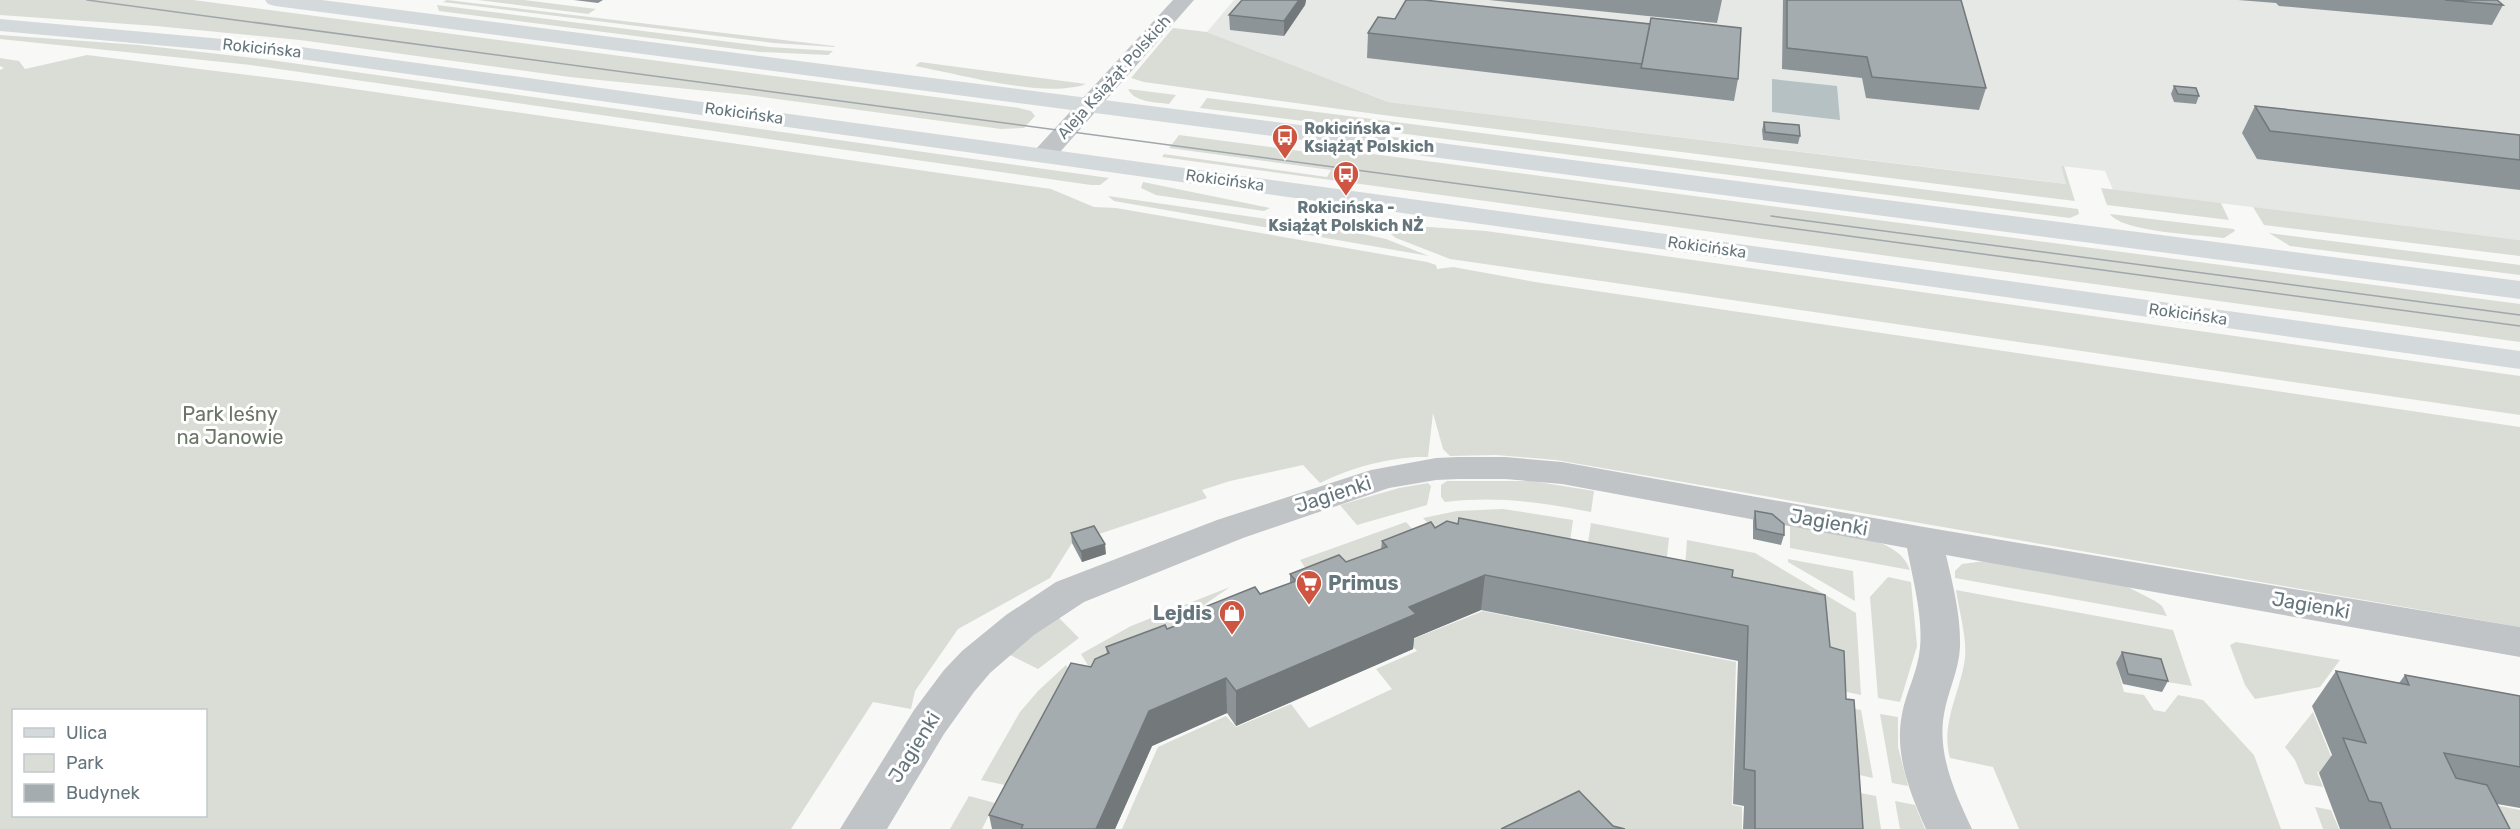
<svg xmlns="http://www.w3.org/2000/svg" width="2520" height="829" viewBox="0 0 2520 829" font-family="Rubik,sans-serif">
	<rect width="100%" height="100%" fill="#f8f8f6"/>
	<path fill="#e6e8e6" d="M 1234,0 L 2520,0 L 2520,240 L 2113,190 L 2105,171 L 2061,166 L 2067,184 L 1388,102 L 1207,32 Z"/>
	<path fill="#d9ddd6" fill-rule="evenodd" d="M 0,0 L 193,0 L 1019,108 L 1031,111 L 1035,116 L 1024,128 L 1001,129 L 747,95 L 570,77 L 300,40 L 156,26 L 0,15 Z
		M 447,0 L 834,46 L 835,47 L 774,43 L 443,2 Z
		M 478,0 L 524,0 L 596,9 L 588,14 Z
		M 437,5 L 769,47 L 833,51 L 828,55 L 760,52 L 439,11 Z
		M 1173,28 L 1207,32 L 1388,102 L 2066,184 L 2061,166 L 2064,166 L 2075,201 L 1383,115 L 1144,82 L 1131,78 Z
		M 0,35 L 139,45 L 263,59 L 1109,178 L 1100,185 L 1091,185 L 251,65 L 0,39 Z
		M 87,55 L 305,82 L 1051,189 L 1094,207 L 1116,208 L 1427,262 L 1436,265 L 1437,269 L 1453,267 L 1535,282 L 2520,427 L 2520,627 L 1556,460 L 1496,455 L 1450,456 L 1443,449 L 1433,413 L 1428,457 C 1393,456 1352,467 1320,483 L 1303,465 L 1230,481 L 1202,490 L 1207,498 L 1072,543 L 1050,578 L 958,629 L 915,691 L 911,709 L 873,702 L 791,829 L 0,829 L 0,70 L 4,68 L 0,66 L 0,58 L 19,61 L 25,69 ZM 14,710 L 206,710 L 206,816 L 14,816 Z
		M 920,62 L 1086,84 C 1045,99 960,74 915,66 Z
		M 1128,89 L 1176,95 L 1169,104 C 1156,102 1135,103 1128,89 Z
		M 1207,98 L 2078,209 L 2079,214 L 2070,218 L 1200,108 Z
		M 1179,135 L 1338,156 L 1342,150 L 2520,304 L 2520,342 L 1162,157 L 1164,154 L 1327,177 L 1331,170 L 1169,148 Z
		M 1143,182 L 1270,208 L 1264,211 L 1156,195 L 1141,188 Z
		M 2101,188 L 2221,203 L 2229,220 L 2107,205 Z
		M 1108,196 L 1344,230 L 1386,239 L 1429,256 L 1114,201 Z
		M 2253,207 L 2520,240 L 2520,256 L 2264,225 Z
		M 2110,214 L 2234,229 L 2235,231 L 2224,238 C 2201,235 2122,232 2110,214 Z
		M 1386,224 L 1486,231 L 2520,376 L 2520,415 L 1450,259 L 1396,238 L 1384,229 Z
		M 2269,233 L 2520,265 L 2520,275 L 2290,246 Z
		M 1447,481 L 1532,481 L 1594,491 L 1591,512 C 1538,502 1499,496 1445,502 L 1441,497 L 1441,485 Z
		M 1428,483 L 1431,486 L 1427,505 L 1357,525 L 1340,505 L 1399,488 Z
		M 1503,509 L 1573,520 L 1569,549 L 1453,550 L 1423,518 L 1457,511 Z
		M 1406,522 L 1417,534 L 1372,559 L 1306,569 L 1300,560 Z
		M 1591,523 L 1669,538 L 1666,566 L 1583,575 Z
		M 1790,526 L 1873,540 C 1889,546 1904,553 1910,570 L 1790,548 Z
		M 1687,540 L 1755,553 L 1856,613 L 1861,695 L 1833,689 L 1683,595 Z
		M 1788,559 L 1853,571 L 1855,601 L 1788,562 Z
		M 1985,561 L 2126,586 L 2155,601 L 2162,606 L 2167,616 L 1955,578 L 1955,571 L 1962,564 Z
		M 1888,577 L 1911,582 L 1917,646 L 1900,702 L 1878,698 L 1870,597 Z
		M 1230,587 L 1201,607 L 1187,623 L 1154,644 L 1089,667 L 1081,654 L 1131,626 Z
		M 1956,590 L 2173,630 L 2192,686 L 2161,681 L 2156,669 L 2116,662 L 2124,692 L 2144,695 L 2154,710 L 2165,712 L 2178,695 L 2203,700 L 2254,755 L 2281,829 L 2019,829 L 1993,767 L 1950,758 C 1940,724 1961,691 1965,658 C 1967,637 1959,611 1956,590 Z
		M 1483,611 L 1736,662 L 1732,805 L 1742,807 L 1742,829 L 1122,829 L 1158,747 L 1226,716 L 1236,727 L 1291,704 L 1309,728 L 1392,689 L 1376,669 L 1417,651 L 1408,641 Z
		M 1058,617 L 1079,638 L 1038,669 L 1008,654 Z
		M 2236,642 L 2340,660 L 2320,687 L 2255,699 L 2245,685 L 2230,645 Z
		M 1066,665 L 1074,678 L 1053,700 L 1005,785 L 981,780 L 1020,712 L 1038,691 Z
		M 1834,705 L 1861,710 L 1873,778 L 1846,772 Z
		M 2313,712 L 2339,776 L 2317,772 L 2323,787 L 2305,784 L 2295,760 L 2285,747 Z
		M 1880,714 L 1898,717 L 1898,747 L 1908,786 L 1892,783 Z
		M 1845,790 L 1876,796 L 1881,829 L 1848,829 Z
		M 2419,790 L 2520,810 L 2520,829 L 2465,829 Z
		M 969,796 L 995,803 L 982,829 L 950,829 Z
		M 1895,801 L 1915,805 L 1925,829 L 1900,829 Z
		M 2315,807 L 2331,810 L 2339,829 L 2323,829 Z"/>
	<path fill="#b6c1c4" d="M 1772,79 L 1837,86 L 1840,120 L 1772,112 Z"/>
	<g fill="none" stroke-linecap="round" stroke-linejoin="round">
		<path fill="#c0c4c7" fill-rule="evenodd" d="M 1173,0 L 1194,0 L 1053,160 L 1044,162 L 1035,160 L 1032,155 L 1035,150 Z
			M 1458,457 L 1505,457 L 1562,462 L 1924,527 L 2520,627 L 2520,657 L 1946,555 C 1953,585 1961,616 1960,647 C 1959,670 1948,691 1944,714 C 1937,754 1955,793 1972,829 L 1926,829 C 1910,793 1894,754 1902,714 C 1906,692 1918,671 1920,648 C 1923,615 1913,581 1907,548 L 1562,484 L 1505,479 L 1458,479 L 1436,480 L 1389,488 L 1243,538 L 1084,602 L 1034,635 L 990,673 L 974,692 L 944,734 L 887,829 L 840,829 L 914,710 L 944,670 L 962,651 L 1006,615 L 1056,582 L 1217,520 L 1371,470 L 1436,458 Z"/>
		<path fill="#d4d9db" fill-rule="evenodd" d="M 265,0 L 322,0 L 2520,281 L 2520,299 L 275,6 L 268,4 Z
			M 0,19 L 279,44 L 2520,351 L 2520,369 L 279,56 L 0,31 Z"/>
		<path stroke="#a0a7ab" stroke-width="1.5" d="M 87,0 L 2520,326
			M 1771,216 L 2520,315"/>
	</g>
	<path fill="#8d9497" d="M 574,0 L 603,0 L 598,3 Z
		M 1242,0 L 1306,0 L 1305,5 L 1284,36 L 1230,30 L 1229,15 Z
		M 1489,0 L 1722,0 L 1717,23 Z
		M 1783,0 L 1961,0 L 1986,88 L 1979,110 L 1866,98 L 1862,78 L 1782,69 Z
		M 2238,0 L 2497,0 L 2503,5 L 2492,25 L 2279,6 L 2276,3 Z
		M 1395,19 L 1650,24 L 1738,79 L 1734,101 L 1367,58 L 1368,33 Z
		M 2174,86 L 2199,96 L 2196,104 L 2174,102 L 2171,94 Z
		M 2255,106 L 2520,135 L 2520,190 L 2257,159 L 2242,133 Z
		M 1764,122 L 1800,136 L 1798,144 L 1763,140 L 1762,130 Z
		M 1755,511 L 1784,535 L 1781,545 L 1753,539 L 1753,521 Z
		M 1458,524 L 1732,577 L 1830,647 L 1846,699 L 1863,829 L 1743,829 L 1744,806 L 1733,804 L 1738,661 L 1481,610 L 1414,638 L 1413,649 L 1236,726 L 1227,713 L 1152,746 L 1115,829 L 992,829 L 989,815 L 1091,667 L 1107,654 L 1106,647 L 1167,629 L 1202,616 L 1202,608 L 1260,594 L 1290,583 L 1290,574 L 1346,562 L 1381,549 L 1382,541 L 1435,528 Z
		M 1071,533 L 1106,554 L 1082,562 L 1072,543 Z
		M 2122,652 L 2168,681 L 2162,692 L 2123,684 L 2116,663 Z
		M 2336,671 L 2399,683 L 2405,675 L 2520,696 L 2520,808 L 2497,804 L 2510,829 L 2340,829 L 2319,773 L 2332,755 L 2312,706 Z"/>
	<path fill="#73787b" d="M 1299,0 L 1306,0 L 1305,5 L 1284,36 L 1284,21 Z
		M 1105,544 L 1106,554 L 1082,562 L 1081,551 Z
		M 1485,575 L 1481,610 L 1414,638 L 1413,649 L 1236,726 L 1236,691 L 1409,607 Z
		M 1226,678 L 1227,713 L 1152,746 L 1115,829 L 1096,829 L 1149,711 Z"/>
	<path fill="#a4acb0" stroke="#73787b" stroke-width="1.5" d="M 1242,0 L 1299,0 L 1284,21 L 1229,15 Z
		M 1406,0 L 1424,0 L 1650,24 L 1642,64 L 1368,33 L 1378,17 L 1395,19 Z
		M 1787,0 L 1961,0 L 1986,88 L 1872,77 L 1867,57 L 1787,48 Z
		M 2445,0 L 2497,0 L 2503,5 Z
		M 1651,18 L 1741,28 L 1738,79 L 1641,68 Z
		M 2174,86 L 2196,88 L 2199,96 L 2178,94 Z
		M 2255,106 L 2520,135 L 2520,160 L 2270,131 Z
		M 1764,122 L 1799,125 L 1800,136 L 1765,132 Z
		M 1755,511 L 1772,514 L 1784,524 L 1784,535 L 1756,529 Z
		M 1459,518 L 1733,570 L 1732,577 L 1825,595 L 1830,647 L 1844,651 L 1846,699 L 1854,700 L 1863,829 L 1755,829 L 1755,771 L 1744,769 L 1748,626 L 1485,575 L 1409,607 L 1416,614 L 1236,691 L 1226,678 L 1149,711 L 1096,829 L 1021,829 L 1023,825 L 989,815 L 1071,663 L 1091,667 L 1095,659 L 1109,653 L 1106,647 L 1165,625 L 1167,629 L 1206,614 L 1202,608 L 1255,587 L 1260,594 L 1296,581 L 1290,574 L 1339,555 L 1346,562 L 1387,547 L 1382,541 L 1431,522 L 1435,528 L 1447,521 L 1458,524 Z
		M 1094,526 L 1105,544 L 1081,551 L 1071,533 Z
		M 2122,652 L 2161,659 L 2168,681 L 2128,674 Z
		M 2336,671 L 2409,685 L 2405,675 L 2520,696 L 2520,767 L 2444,753 L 2456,778 L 2487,785 L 2510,829 L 2391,829 L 2381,803 L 2369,801 L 2343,738 L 2366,743 Z
		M 1579,791 L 1613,826 L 1625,829 L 1501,829 Z"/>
	<defs>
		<g id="bus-pin" transform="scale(1.35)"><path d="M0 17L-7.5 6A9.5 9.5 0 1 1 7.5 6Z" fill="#cd5542" stroke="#fff"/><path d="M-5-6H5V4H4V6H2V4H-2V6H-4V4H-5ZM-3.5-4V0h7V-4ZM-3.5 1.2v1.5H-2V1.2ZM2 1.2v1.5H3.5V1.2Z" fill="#fff"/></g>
		<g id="supermarket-pin" transform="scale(1.35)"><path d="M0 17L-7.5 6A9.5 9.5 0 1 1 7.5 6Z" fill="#cd5542" stroke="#fff"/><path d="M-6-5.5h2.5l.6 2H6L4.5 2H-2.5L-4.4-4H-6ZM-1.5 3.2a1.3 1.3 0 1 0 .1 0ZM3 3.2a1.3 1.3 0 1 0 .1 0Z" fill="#fff"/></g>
		<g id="shop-pin" transform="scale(1.35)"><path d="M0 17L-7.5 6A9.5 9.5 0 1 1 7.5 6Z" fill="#cd5542" stroke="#fff"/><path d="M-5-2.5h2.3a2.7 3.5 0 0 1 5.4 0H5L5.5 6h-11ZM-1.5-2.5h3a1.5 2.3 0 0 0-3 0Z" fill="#fff"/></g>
	</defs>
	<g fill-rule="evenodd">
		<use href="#bus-pin" x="1285" y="137"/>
		<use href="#bus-pin" x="1346" y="174"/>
		<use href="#supermarket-pin" x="1309" y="583"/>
		<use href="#shop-pin" x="1232" y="613"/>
	</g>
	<g text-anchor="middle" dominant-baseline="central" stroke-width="6" stroke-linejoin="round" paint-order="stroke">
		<g font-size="16" fill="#66767d" stroke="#fff">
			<text transform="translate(262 48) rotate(6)">Rokicińska</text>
			<text transform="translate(1114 77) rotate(-48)">Aleja Książąt Polskich</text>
			<text transform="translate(744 113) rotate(8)">Rokicińska</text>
			<text transform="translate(1225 180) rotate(8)">Rokicińska</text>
			<text transform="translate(1707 247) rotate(8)">Rokicińska</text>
			<text transform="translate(2188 314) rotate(8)">Rokicińska</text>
		</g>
		<g font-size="16" font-weight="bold" fill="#66767d" stroke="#fff" text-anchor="start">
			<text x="1304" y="128">Rokicińska -<tspan x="1304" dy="18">Książąt Polskich</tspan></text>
			<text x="1346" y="207" text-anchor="middle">Rokicińska -<tspan x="1346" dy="18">Książąt Polskich NŻ</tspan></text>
		</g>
		<g font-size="20" fill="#6a7665" stroke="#fff">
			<text x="230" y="414">Park leśny<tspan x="230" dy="23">na Janowie</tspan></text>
		</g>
		<g font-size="20" fill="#66767d" stroke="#fff">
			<text transform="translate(1333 494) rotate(-18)">Jagienki</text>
			<text transform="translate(1829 522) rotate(10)">Jagienki</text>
			<text transform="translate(2311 605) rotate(10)">Jagienki</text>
			<text transform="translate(914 747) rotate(-58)">Jagienki</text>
		</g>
		<g font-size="20" font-weight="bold" fill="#66767d" stroke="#fff" text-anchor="start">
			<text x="1328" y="583">Primus</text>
			<text x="1212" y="613" text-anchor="end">Lejdis</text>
		</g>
	</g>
	<rect x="12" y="709" width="195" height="108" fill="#ffffff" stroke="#c2c8cb" stroke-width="1.5"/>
	<rect x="24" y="728" width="30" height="9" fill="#d4d9db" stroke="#c2c8cb" stroke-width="1.5"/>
	<text x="66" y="739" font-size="18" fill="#66767d">Ulica</text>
	<rect x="24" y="754" width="30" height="18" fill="#d9ddd6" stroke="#c2c8cb" stroke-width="1.5"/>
	<text x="66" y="769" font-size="18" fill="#66767d">Park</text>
	<rect x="24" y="784" width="30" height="18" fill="#a4acb0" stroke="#c2c8cb" stroke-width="1.5"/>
	<text x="66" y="799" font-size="18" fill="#66767d">Budynek</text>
</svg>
